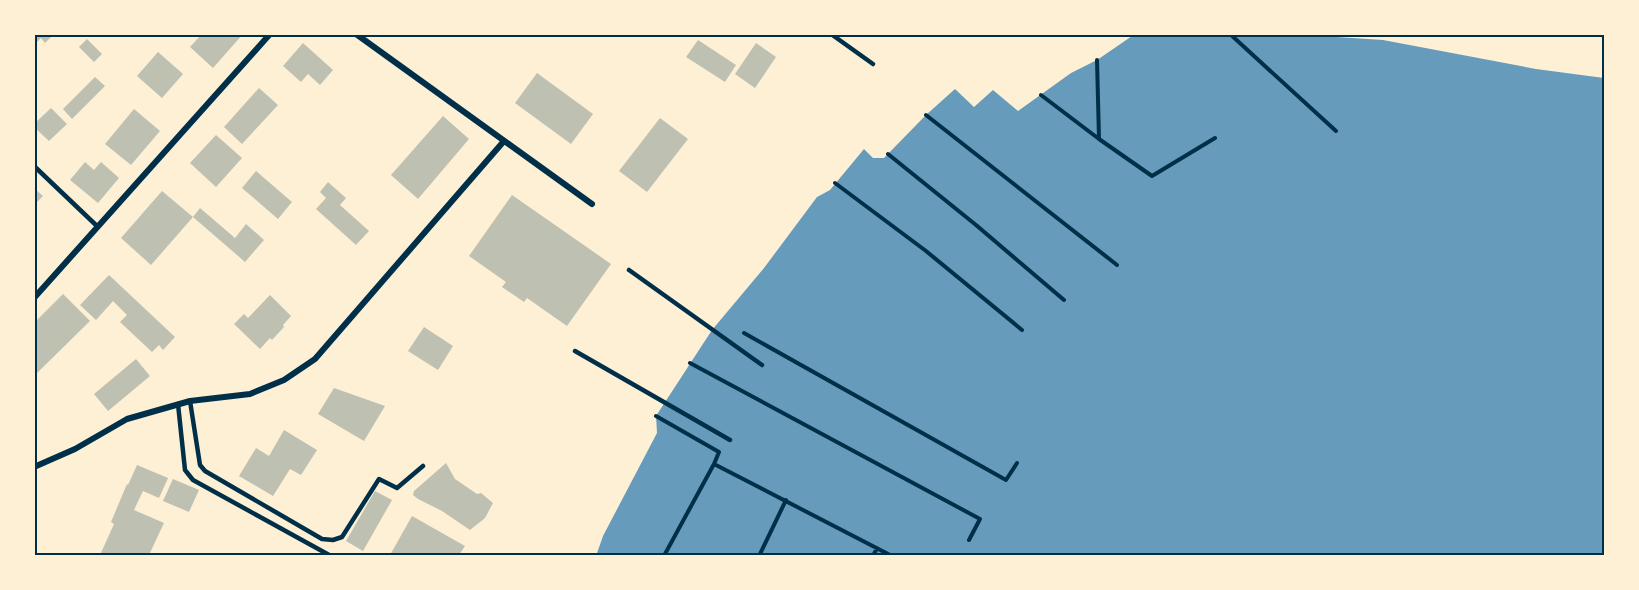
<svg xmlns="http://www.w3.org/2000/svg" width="1639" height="590" viewBox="0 0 1639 590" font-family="Quicksand,sans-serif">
	<rect width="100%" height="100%" fill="#fdf0d5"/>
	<path fill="#669bbc" d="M 1135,34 L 1290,34 L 1383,40 L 1536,69 L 1604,78 L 1604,555 L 596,556 L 603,536 L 657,433 L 656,416 L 712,330 L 764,268 L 817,197 L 830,190 L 864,149 L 873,158 L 884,158 L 926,115 L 955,89 L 974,107 L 993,90 L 1018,111 L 1071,73 L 1097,60 Z"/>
	<path fill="#bec0b2" d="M 34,34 L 54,34 L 45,43 L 41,38 L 34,45 Z
		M 202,34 L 243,34 L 213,68 L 190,47 Z
		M 87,39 L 102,54 L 94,62 L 79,47 Z
		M 698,40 L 736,65 L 725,82 L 686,57 Z
		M 303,43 L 333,70 L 320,85 L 308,74 L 301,82 L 283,66 Z
		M 756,43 L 776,57 L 755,88 L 735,74 Z
		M 158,52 L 183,74 L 162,98 L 137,76 Z
		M 537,73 L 593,114 L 571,144 L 515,103 Z
		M 95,77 L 105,86 L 72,119 L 63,109 Z
		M 259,88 L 278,105 L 242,144 L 224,127 Z
		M 51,108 L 67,124 L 49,141 L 34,127 L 34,124 Z
		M 134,109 L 160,131 L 131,165 L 105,144 Z
		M 443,116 L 469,139 L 418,199 L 391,175 Z
		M 660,118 L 688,139 L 647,192 L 619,171 Z
		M 216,135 L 242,158 L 216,187 L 190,163 Z
		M 85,162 L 94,170 L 101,162 L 119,178 L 98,203 L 70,180 Z
		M 256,171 L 292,202 L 278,219 L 242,188 Z
		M 328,182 L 346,198 L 340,205 L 369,231 L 356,245 L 316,209 L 326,198 L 320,192 Z
		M 34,188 L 43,196 L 34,205 Z
		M 162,191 L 193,217 L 151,265 L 121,238 Z
		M 512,195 L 611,264 L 567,326 L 527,298 L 524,302 L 502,287 L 506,282 L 469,256 Z
		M 200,208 L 235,238 L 246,224 L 264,240 L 245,262 L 193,217 Z
		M 109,275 L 175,337 L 163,350 L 159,345 L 152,352 L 120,322 L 127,315 L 113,301 L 96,320 L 80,305 Z
		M 63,294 L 90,321 L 34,376 L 34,323 Z
		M 270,295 L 291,316 L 283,325 L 284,327 L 272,340 L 270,338 L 260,349 L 234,324 L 244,314 L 248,318 Z
		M 424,327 L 453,346 L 438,370 L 408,351 Z
		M 136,359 L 150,376 L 108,411 L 94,394 Z
		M 334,388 L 385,406 L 364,441 L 318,414 Z
		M 284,430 L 317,450 L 301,475 L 290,469 L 273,496 L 239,476 L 256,448 L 269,456 Z
		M 446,463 L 455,479 L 477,494 L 481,493 L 493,503 L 485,518 L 470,530 L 442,511 L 418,499 L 413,495 L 414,491 Z
		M 137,465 L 168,478 L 159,498 L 143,491 L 134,510 L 164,523 L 149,555 L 144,554 L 143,555 L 100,555 L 114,524 L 111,522 L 127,484 L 128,485 Z
		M 173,479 L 199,490 L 189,512 L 163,501 Z
		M 375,491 L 392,500 L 363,551 L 346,541 Z
		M 412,516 L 465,546 L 459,555 L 390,555 Z"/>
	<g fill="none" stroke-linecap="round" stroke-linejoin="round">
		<path stroke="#003049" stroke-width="4" d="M 1230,34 L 1336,131
			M 1602,34 L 1604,37
			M 1097,60 L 1099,139
			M 1041,95 L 1099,139 L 1152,176 L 1215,138
			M 926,115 L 1117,265
			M 888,154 L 976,225 L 1064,300
			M 835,183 L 926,251 L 1022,330
			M 744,333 L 1006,480 L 1017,463
			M 690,363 L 980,519 L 969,540
			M 656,416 L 719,452 L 714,464 L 892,556
			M 665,554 L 714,464
			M 759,556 L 786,500
			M 873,556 L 877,548"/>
		<path stroke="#003049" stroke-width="4.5" d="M 831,34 L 873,64
			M 34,166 L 98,227
			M 629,270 L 762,365
			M 575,351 L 730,440
			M 190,401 L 200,465 L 205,471 L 322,539 L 333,540 L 342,537 L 379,479 L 397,488 L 423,466
			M 178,404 L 185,470 L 193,480 L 331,556"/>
		<path stroke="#003049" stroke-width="6" d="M 356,34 L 592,204
			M 34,298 L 270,34
			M 34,467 L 75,449 L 127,419 L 190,401 L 250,394 L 284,380 L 315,359 L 504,141"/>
	</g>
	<rect width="1639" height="590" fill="none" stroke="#fdf0d5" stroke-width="72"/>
	<rect x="36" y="36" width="1567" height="518" fill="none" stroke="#003049" stroke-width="2"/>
</svg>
